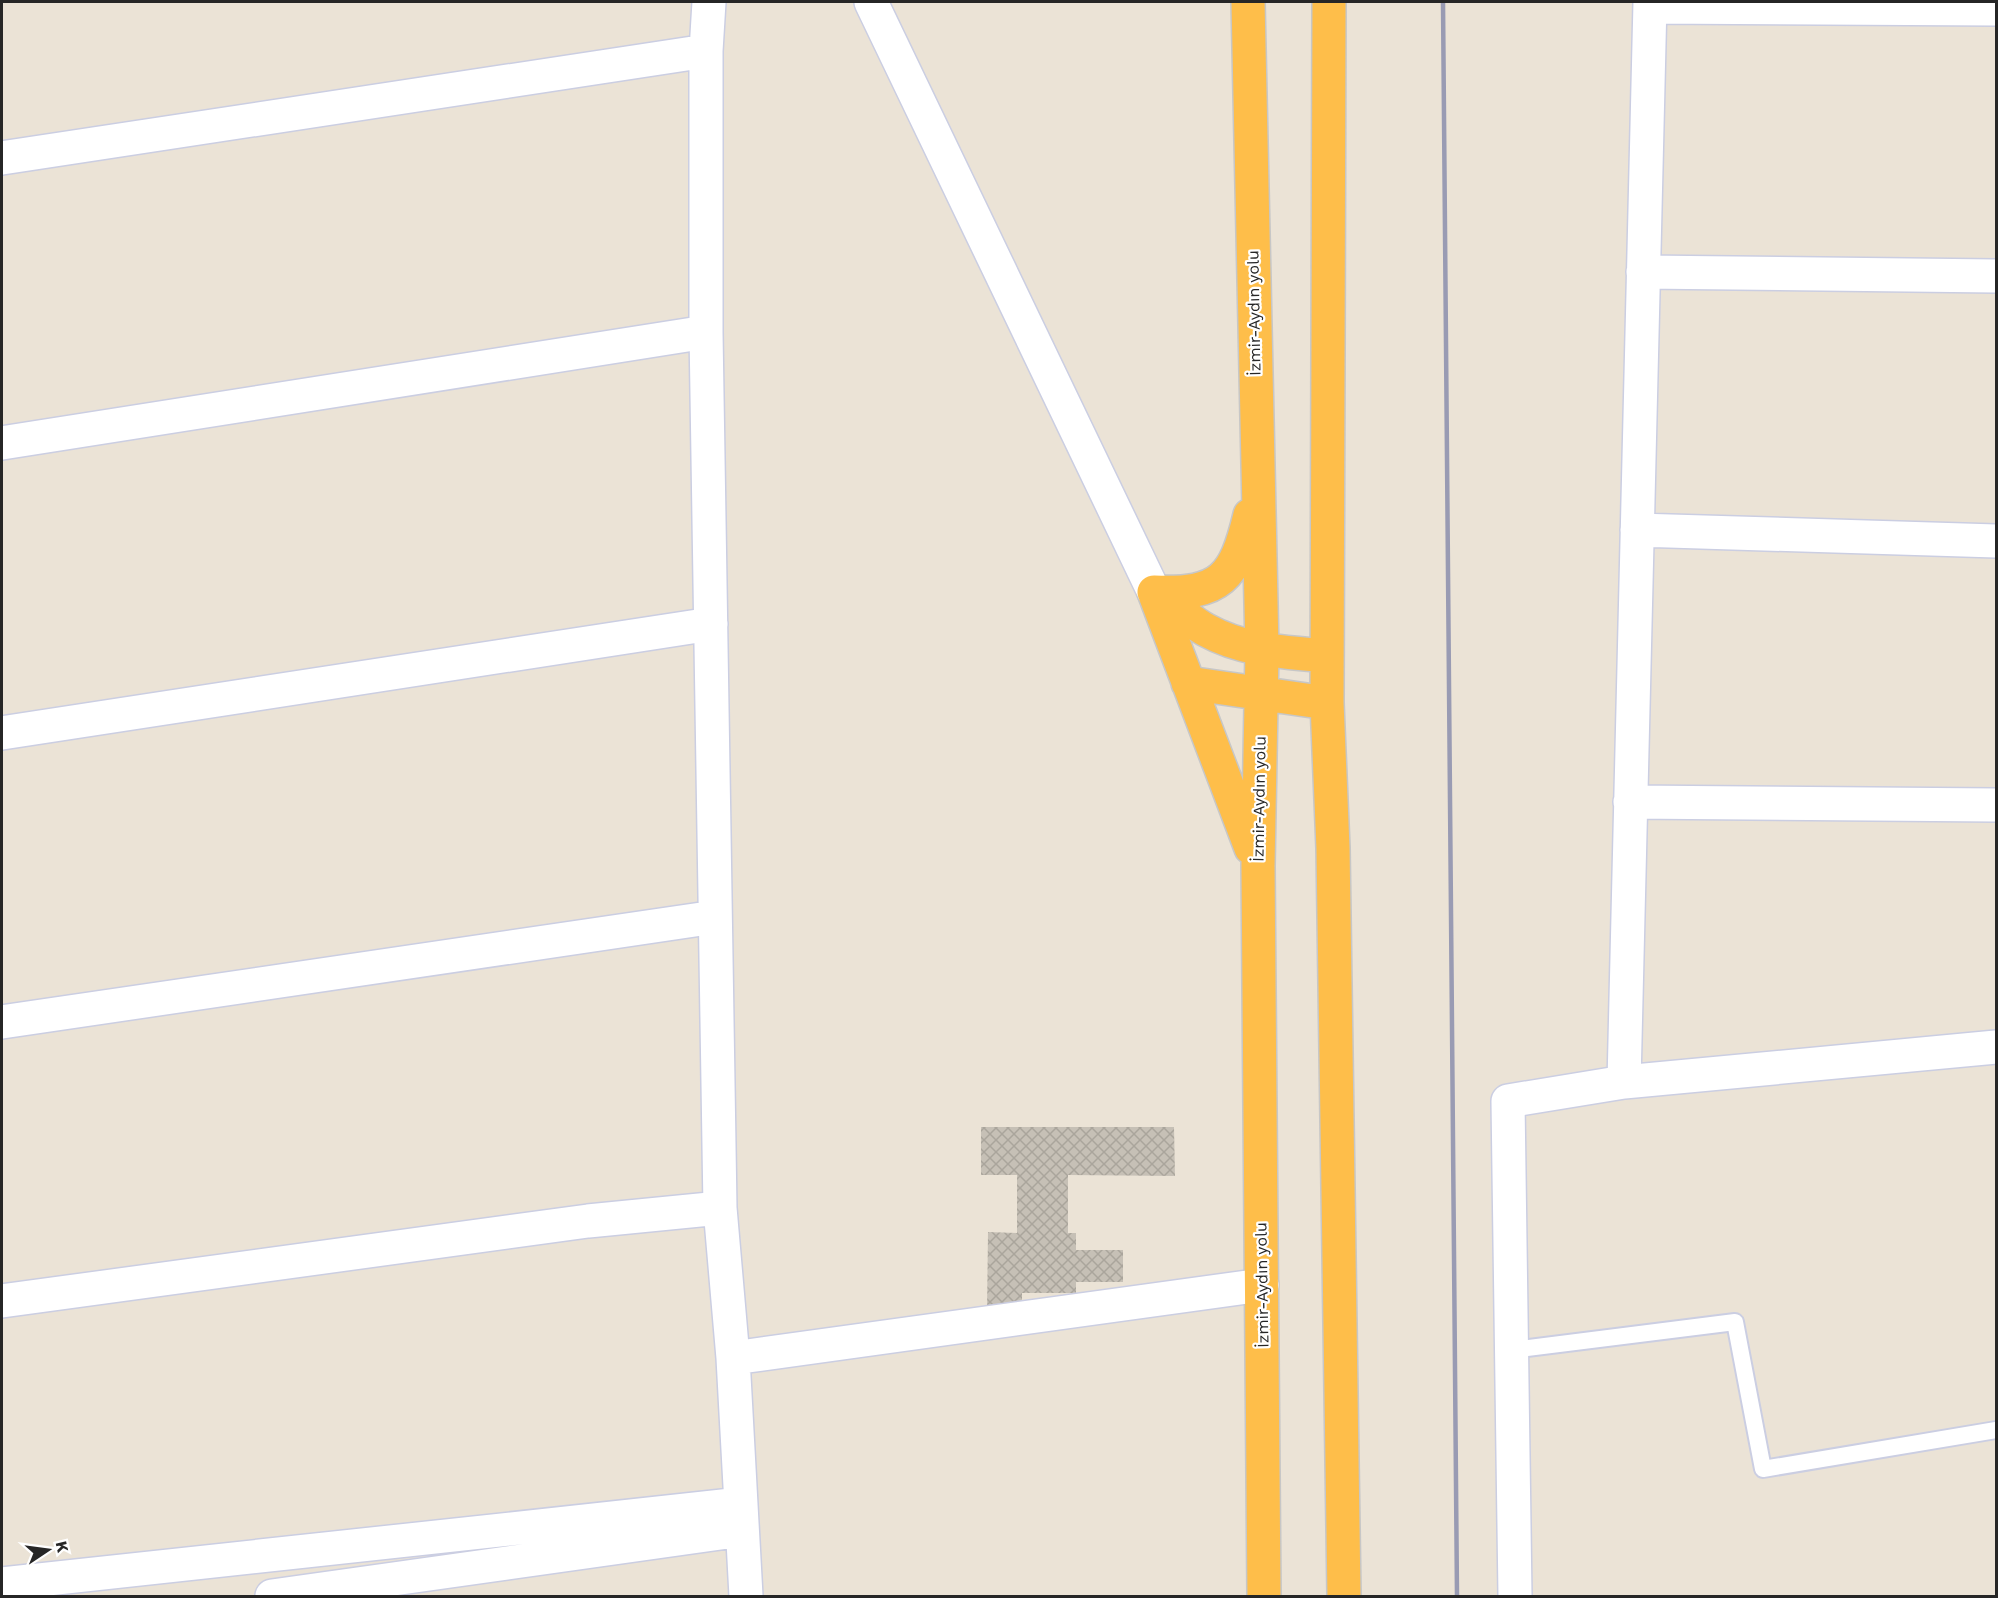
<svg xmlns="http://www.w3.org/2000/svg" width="1998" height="1598" viewBox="0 0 1998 1598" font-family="'Work Sans',sans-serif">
	<defs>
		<pattern id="building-cross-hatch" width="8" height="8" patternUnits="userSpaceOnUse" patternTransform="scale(1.5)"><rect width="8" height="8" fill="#c6c0b6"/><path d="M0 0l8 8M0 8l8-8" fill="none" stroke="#aaa59c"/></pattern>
	</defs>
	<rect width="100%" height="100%" fill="#ebe3d6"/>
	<path fill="url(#building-cross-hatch)" d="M 981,1127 L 1174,1127 L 1175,1176 L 1068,1175 L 1068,1233 L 1076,1233 L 1076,1250 L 1123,1250 L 1123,1282 L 1076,1282 L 1076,1293 L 1022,1293 L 1022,1307 L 987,1312 L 988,1232 L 1017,1233 L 1017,1175 L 981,1175 Z"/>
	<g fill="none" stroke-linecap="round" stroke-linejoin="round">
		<g stroke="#cbcee2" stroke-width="20">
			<path id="service" d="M 1512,1350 L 1735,1322 L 1763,1469 L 1996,1430"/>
		</g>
		<g stroke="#cbcee2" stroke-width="36">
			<path id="minor" d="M 709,2 L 706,51 L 706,332 L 720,1208 L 733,1358 L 746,1596
				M 1650,2 L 1624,1082 L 1996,1047
				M 1650,7 L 1996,9
				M 2,158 L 706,51
				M 1643,272 L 1996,276
				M 2,443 L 706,332
				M 1637,530 L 1996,541
				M 2,733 L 711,624
				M 1630,802 L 1996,805
				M 2,1022 L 715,917
				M 2,1301 L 588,1221 L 720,1208
				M 733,1358 L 1262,1285
				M 2,1584 L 741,1504
				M 272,1596 L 742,1530
				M 1515,1596 L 1508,1101 L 1624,1082"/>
		</g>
		<g stroke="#cbcee2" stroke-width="36">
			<path id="tertiary" d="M 871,2 L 1154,592"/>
		</g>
		<g stroke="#c7c7c7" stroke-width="36">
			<path id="trunk" d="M 1248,2 L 1262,650 L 1258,866 L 1264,1596
				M 1329,2 L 1327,703 L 1333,848 L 1344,1596
				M 1154,592 L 1251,848
				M 1154,592 C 1171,604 1188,620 1206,630 C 1244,651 1285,652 1327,656
				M 1154,592 C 1221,595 1235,578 1250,515
				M 1188,683 L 1327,703"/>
		</g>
		<use href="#service" stroke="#fff" stroke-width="16"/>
		<use href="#minor" stroke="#fff" stroke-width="33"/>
		<use href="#tertiary" stroke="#fff" stroke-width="33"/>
		<use href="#trunk" stroke="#febe4a" stroke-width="33"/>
		<path stroke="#999bb3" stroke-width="4.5" d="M 1443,2 L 1457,1596"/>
	</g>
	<g text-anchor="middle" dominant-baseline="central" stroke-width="4.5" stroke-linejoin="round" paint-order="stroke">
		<g font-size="16" fill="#262626" stroke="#fff">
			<text transform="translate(1254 313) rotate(-91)">İzmir-Aydın yolu</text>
			<text transform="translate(1259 799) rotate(-89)">İzmir-Aydın yolu</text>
			<text transform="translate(1262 1285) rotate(-91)">İzmir-Aydın yolu</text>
		</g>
	</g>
	<rect width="1998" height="1598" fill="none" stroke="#262626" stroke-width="6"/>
	<g transform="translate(48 1550) rotate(77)" stroke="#ffffff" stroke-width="4.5" paint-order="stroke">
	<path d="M0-4.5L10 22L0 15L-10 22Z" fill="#262626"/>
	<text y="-9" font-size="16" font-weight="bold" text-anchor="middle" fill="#262626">K</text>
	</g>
</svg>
